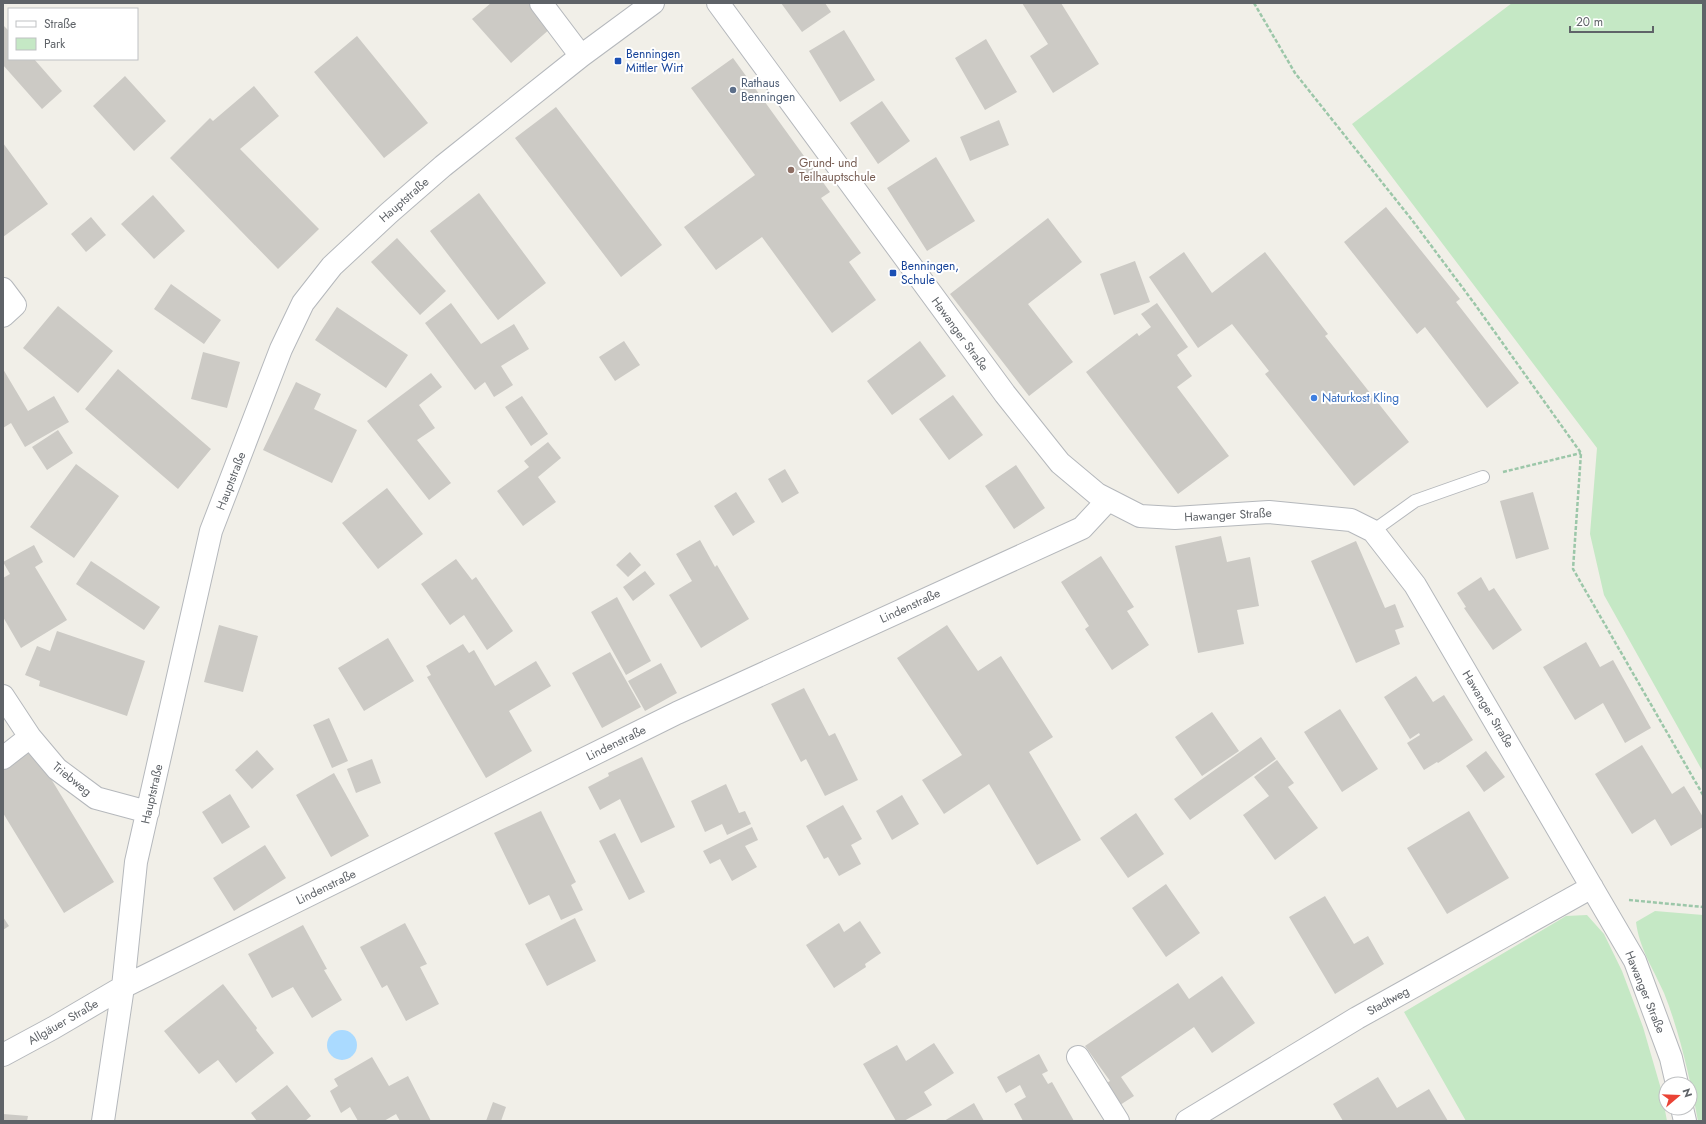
<svg xmlns="http://www.w3.org/2000/svg" width="1706" height="1124" viewBox="0 0 1706 1124" font-family="Jost,sans-serif">
	<rect width="100%" height="100%" fill="#f1efe8"/>
	<path fill="#c5e8c5" d="M 1512,3 L 1703,3 L 1703,772 L 1604,595 L 1590,534 L 1597,448 L 1352,124 Z
		M 1655,911 L 1703,915 L 1703,1121 L 1698,1121 C 1690,1079 1680,1033 1664,993 C 1654,970 1639,948 1636,922 Z
		M 1587,915 L 1604,934 L 1622,971 L 1643,1027 L 1661,1089 L 1667,1121 L 1466,1121 L 1404,1012 L 1566,916 Z"/>
	<path fill="#aadaff" d="M327 1045a15 15 0 1 1 30 0a15 15 0 1 1-30 0Z"/>
	<path fill="#cccac5" d="M 491,3 L 529,3 L 551,28 L 511,63 L 472,19 Z
		M 781,3 L 825,3 L 831,12 L 802,32 Z
		M 1022,3 L 1061,3 L 1099,64 L 1053,93 L 1030,56 L 1048,44 Z
		M 3,25 L 9,31 L 9,59 L 34,59 L 62,91 L 42,109 L 3,65 Z
		M 844,30 L 875,80 L 840,102 L 809,51 Z
		M 357,36 L 428,123 L 384,158 L 314,72 Z
		M 986,39 L 1017,92 L 985,110 L 955,58 Z
		M 733,58 L 830,192 L 821,198 L 861,253 L 849,262 L 876,300 L 832,333 L 762,237 L 716,270 L 684,227 L 755,175 L 691,88 Z
		M 125,76 L 166,121 L 134,151 L 93,106 Z
		M 254,86 L 279,116 L 240,149 L 319,229 L 278,269 L 170,158 L 210,118 L 213,121 Z
		M 882,101 L 910,141 L 878,164 L 850,123 Z
		M 556,107 L 662,245 L 621,277 L 515,138 Z
		M 999,120 L 1009,145 L 970,161 L 960,137 Z
		M 3,143 L 48,204 L 3,237 Z
		M 936,157 L 975,221 L 927,251 L 887,188 Z
		M 479,193 L 546,283 L 498,320 L 430,231 Z
		M 153,195 L 185,231 L 154,259 L 121,224 Z
		M 1386,207 L 1460,299 L 1456,302 L 1519,383 L 1487,408 L 1425,327 L 1417,334 L 1344,242 Z
		M 91,217 L 106,235 L 86,252 L 71,234 Z
		M 1048,218 L 1082,262 L 1028,304 L 1073,362 L 1029,396 L 950,294 Z
		M 397,238 L 446,291 L 420,315 L 371,262 Z
		M 1184,252 L 1212,293 L 1265,252 L 1328,334 L 1325,336 L 1409,442 L 1354,486 L 1265,374 L 1269,371 L 1232,324 L 1198,348 L 1149,277 Z
		M 1135,261 L 1150,302 L 1114,315 L 1100,274 Z
		M 171,284 L 221,320 L 204,344 L 154,309 Z
		M 451,303 L 481,344 L 514,324 L 529,349 L 501,366 L 513,385 L 494,397 L 485,382 L 475,390 L 425,323 Z
		M 1157,303 L 1188,347 L 1177,355 L 1192,376 L 1177,387 L 1229,456 L 1178,494 L 1086,372 L 1137,333 L 1139,336 L 1151,327 L 1141,314 Z
		M 58,306 L 113,351 L 78,393 L 23,348 Z
		M 337,307 L 408,355 L 386,388 L 315,340 Z
		M 624,341 L 640,365 L 615,381 L 599,357 Z
		M 920,341 L 946,376 L 892,415 L 867,381 Z
		M 203,352 L 240,362 L 227,408 L 191,399 Z
		M 3,369 L 28,411 L 54,396 L 69,422 L 25,447 L 11,423 L 3,428 Z
		M 118,369 L 211,449 L 178,489 L 85,409 Z
		M 431,373 L 442,387 L 419,405 L 435,428 L 417,440 L 451,483 L 429,500 L 367,421 Z
		M 296,382 L 321,394 L 314,409 L 357,430 L 332,483 L 263,450 Z
		M 953,395 L 983,435 L 949,460 L 919,419 Z
		M 522,396 L 548,434 L 531,446 L 505,407 Z
		M 58,430 L 73,453 L 47,470 L 32,447 Z
		M 548,442 L 561,458 L 538,477 L 556,502 L 523,526 L 497,491 L 529,467 L 524,461 Z
		M 76,464 L 119,496 L 74,558 L 30,527 Z
		M 1016,465 L 1045,508 L 1014,529 L 985,486 Z
		M 785,469 L 799,493 L 782,503 L 768,479 Z
		M 387,488 L 423,534 L 378,569 L 342,523 Z
		M 736,492 L 755,522 L 733,536 L 714,506 Z
		M 1533,492 L 1549,549 L 1516,559 L 1500,501 Z
		M 1221,536 L 1227,562 L 1250,557 L 1259,606 L 1237,610 L 1244,644 L 1198,653 L 1175,546 Z
		M 700,540 L 715,567 L 717,565 L 749,619 L 701,648 L 669,595 L 692,581 L 676,554 Z
		M 1356,541 L 1385,608 L 1395,604 L 1404,627 L 1395,630 L 1400,644 L 1356,663 L 1311,561 Z
		M 34,545 L 43,562 L 35,567 L 67,620 L 21,648 L 3,617 L 3,578 L 10,574 L 3,562 Z
		M 630,552 L 641,565 L 628,577 L 616,565 Z
		M 1101,556 L 1134,607 L 1127,611 L 1149,645 L 1112,670 L 1085,629 L 1089,626 L 1061,582 Z
		M 456,559 L 472,580 L 476,577 L 513,631 L 487,650 L 464,615 L 450,625 L 421,584 Z
		M 91,561 L 160,607 L 144,630 L 76,584 Z
		M 645,571 L 655,584 L 633,601 L 623,587 Z
		M 1481,577 L 1489,591 L 1494,588 L 1522,630 L 1493,650 L 1464,608 L 1466,607 L 1457,593 Z
		M 617,597 L 651,661 L 626,675 L 591,612 Z
		M 219,625 L 258,636 L 243,692 L 204,682 Z
		M 947,625 L 978,671 L 1001,656 L 1053,737 L 1029,752 L 1081,840 L 1037,865 L 989,784 L 944,814 L 922,780 L 962,755 L 897,658 Z
		M 57,631 L 145,661 L 127,716 L 39,686 L 40,681 L 25,675 L 37,646 L 50,651 Z
		M 388,638 L 414,681 L 364,711 L 338,668 Z
		M 1586,642 L 1600,667 L 1613,660 L 1651,728 L 1625,743 L 1603,703 L 1575,720 L 1543,667 Z
		M 463,644 L 469,653 L 474,650 L 495,686 L 536,661 L 551,686 L 509,711 L 532,751 L 486,778 L 427,677 L 431,675 L 426,666 Z
		M 610,652 L 641,707 L 602,728 L 572,673 Z
		M 661,663 L 677,693 L 645,711 L 628,681 Z
		M 1416,676 L 1433,702 L 1444,695 L 1473,740 L 1438,763 L 1437,762 L 1424,770 L 1407,743 L 1420,735 L 1419,733 L 1410,739 L 1384,697 Z
		M 804,688 L 829,736 L 835,733 L 858,780 L 825,796 L 806,759 L 801,762 L 771,704 Z
		M 1340,709 L 1378,769 L 1342,792 L 1304,732 Z
		M 1212,712 L 1239,751 L 1202,776 L 1175,737 Z
		M 329,718 L 348,761 L 332,768 L 313,725 Z
		M 1261,737 L 1276,759 L 1190,820 L 1174,799 Z
		M 1642,745 L 1672,794 L 1684,786 L 1703,817 L 1703,827 L 1671,846 L 1655,819 L 1632,834 L 1595,774 Z
		M 31,746 L 114,882 L 64,913 L 3,813 L 3,764 Z
		M 257,750 L 274,769 L 252,789 L 235,770 Z
		M 1486,751 L 1505,777 L 1484,792 L 1466,766 Z
		M 642,757 L 675,827 L 641,843 L 620,799 L 600,810 L 588,787 L 609,776 L 608,773 Z
		M 372,759 L 381,783 L 356,793 L 347,769 Z
		M 1277,760 L 1294,783 L 1288,787 L 1318,828 L 1275,860 L 1243,815 L 1269,796 L 1254,777 Z
		M 334,773 L 369,836 L 331,857 L 296,795 Z
		M 726,784 L 739,813 L 745,811 L 751,824 L 727,835 L 722,824 L 705,832 L 691,801 Z
		M 230,794 L 250,827 L 222,844 L 202,812 Z
		M 902,795 L 919,824 L 892,840 L 876,811 Z
		M 843,805 L 862,839 L 851,845 L 861,864 L 839,876 L 828,857 L 824,859 L 806,826 Z
		M 541,811 L 576,882 L 571,885 L 583,910 L 561,920 L 549,895 L 529,905 L 494,833 Z
		M 1469,811 L 1509,878 L 1447,914 L 1407,848 Z
		M 1136,813 L 1164,854 L 1128,878 L 1100,838 Z
		M 752,827 L 758,840 L 745,846 L 757,867 L 732,881 L 720,859 L 710,864 L 703,851 Z
		M 615,833 L 645,892 L 629,900 L 599,841 Z
		M 265,845 L 286,878 L 234,911 L 213,878 Z
		M 1166,884 L 1200,933 L 1166,957 L 1132,908 Z
		M 1325,896 L 1354,944 L 1368,936 L 1384,964 L 1335,994 L 1289,917 Z
		M 3,917 L 9,926 L 3,930 Z
		M 575,918 L 596,961 L 547,986 L 525,944 Z
		M 860,921 L 881,953 L 865,964 L 866,967 L 834,988 L 806,945 L 839,923 L 844,932 Z
		M 405,923 L 427,964 L 420,967 L 439,1004 L 406,1021 L 387,985 L 382,988 L 360,947 Z
		M 303,925 L 327,969 L 324,970 L 342,1000 L 312,1018 L 293,987 L 272,998 L 248,954 Z
		M 1222,976 L 1255,1023 L 1212,1053 L 1194,1027 L 1121,1077 L 1134,1096 L 1120,1105 L 1105,1084 L 1110,1081 L 1085,1046 L 1178,983 L 1189,999 Z
		M 223,984 L 257,1028 L 256,1030 L 274,1053 L 236,1083 L 218,1060 L 199,1074 L 164,1031 Z
		M 934,1043 L 954,1073 L 924,1092 L 932,1105 L 904,1121 L 896,1121 L 863,1064 L 897,1045 L 906,1061 Z
		M 1039,1054 L 1048,1071 L 1042,1074 L 1048,1084 L 1052,1082 L 1074,1121 L 1023,1121 L 1014,1104 L 1026,1097 L 1020,1085 L 1006,1093 L 997,1077 Z
		M 372,1057 L 389,1086 L 408,1076 L 431,1121 L 400,1121 L 396,1114 L 384,1121 L 358,1121 L 350,1107 L 341,1113 L 330,1091 L 338,1086 L 334,1079 Z
		M 1378,1077 L 1397,1108 L 1429,1089 L 1448,1121 L 1343,1121 L 1333,1104 Z
		M 287,1085 L 311,1116 L 305,1121 L 257,1121 L 251,1113 Z
		M 493,1102 L 506,1107 L 501,1121 L 486,1121 Z
		M 974,1103 L 984,1121 L 944,1121 Z
		M 3,1114 L 28,1116 L 27,1121 L 3,1121 Z"/>
	<g fill="none" stroke-linecap="round" stroke-linejoin="round">
		<g stroke="#b5b8bc" stroke-width="14">
			<path id="lane" d="M 1373,531 L 1415,501 L 1483,477"/>
		</g>
		<g stroke="#b5b8bc" stroke-width="24">
			<path id="street" d="M 541,3 L 581,56
				M 718,3 L 1005,394 L 1060,463 L 1097,494 L 1140,516 L 1175,518 L 1269,512 L 1351,520 L 1373,531 L 1415,585 L 1635,961 L 1671,1058 L 1677,1084
				M 3,289 L 15,305 L 3,316
				M 3,696 L 30,737 L 57,769 L 96,798 L 148,812
				M 3,758 L 30,737
				M 3,1055 L 53,1028 L 123,987 L 677,713 L 1082,528 L 1108,500
				M 1078,1057 L 1118,1121
				M 1682,1108 L 1685,1121
				M 103,1121 L 123,987 L 136,862 L 211,531 L 281,349 L 303,303 L 332,266 L 389,213 L 443,166 L 581,56 L 653,3
				M 1187,1121 L 1357,1018 L 1592,887"/>
		</g>
		<path stroke="#9cc7a9" stroke-width="2.5" stroke-dasharray="4 2" stroke-linecap="butt" d="M 1254,3 L 1295,73 L 1412,220 L 1474,303 L 1581,453 L 1573,569 L 1703,795
			M 1503,472 L 1581,453
			M 1629,900 L 1703,907"/>
		<use href="#lane" stroke="#fff" stroke-width="12"/>
		<use href="#street" stroke="#fff" stroke-width="22"/>
	</g>
	<g fill="#1a4fb4" stroke="#fff" stroke-width="1.5">
		<rect x="614" y="57" width="8" height="8" rx="2"/>
		<rect x="889" y="269" width="8" height="8" rx="2"/>
	</g>
	<circle fill="#5c6f8a" stroke="#fff" stroke-width="1.5" cx="733" cy="90" r="4"/>
	<circle fill="#8d6e63" stroke="#fff" stroke-width="1.5" cx="791" cy="170" r="4"/>
	<circle fill="#3f7fe0" stroke="#fff" stroke-width="1.5" cx="1314" cy="398" r="4"/>
	<g text-anchor="middle" dominant-baseline="central" stroke-width="4" stroke-linejoin="round" paint-order="stroke">
		<g font-size="12" fill="#164399" stroke="#fff" text-anchor="start">
			<text x="626" y="54">Benningen<tspan x="626" dy="14">Mittler Wirt</tspan></text>
			<text x="901" y="266">Benningen,<tspan x="901" dy="14">Schule</tspan></text>
		</g>
		<g font-size="12" fill="#4e5e75" stroke="#fff" text-anchor="start">
			<text x="741" y="83">Rathaus<tspan x="741" dy="14">Benningen</tspan></text>
		</g>
		<g font-size="12" fill="#785e54" stroke="#fff" text-anchor="start">
			<text x="799" y="163">Grund- und<tspan x="799" dy="14">Teilhauptschule</tspan></text>
		</g>
		<g font-size="12" fill="#5f6368" stroke="#fff">
			<text transform="translate(404 200) rotate(-41)">Hauptstraße</text>
			<text transform="translate(960 334) rotate(54)">Hawanger Straße</text>
			<text transform="translate(231 481) rotate(-69)">Hauptstraße</text>
			<text transform="translate(1228 515) rotate(-3)">Hawanger Straße</text>
			<text transform="translate(910 606) rotate(-25)">Lindenstraße</text>
			<text transform="translate(1488 709) rotate(59)">Hawanger Straße</text>
			<text transform="translate(616 743) rotate(-26)">Lindenstraße</text>
			<text transform="translate(72 779) rotate(39)">Triebweg</text>
			<text transform="translate(152 794) rotate(-77)">Hauptstraße</text>
			<text transform="translate(326 887) rotate(-26)">Lindenstraße</text>
			<text transform="translate(1645 992) rotate(68)">Hawanger Straße</text>
			<text transform="translate(1388 1001) rotate(-29)">Stadtweg</text>
			<text transform="translate(63 1022) rotate(-30)">Allgäuer Straße</text>
		</g>
		<g font-size="12" fill="#366cbe" stroke="#fff" text-anchor="start">
			<text x="1322" y="398">Naturkost Kling</text>
		</g>
	</g>
	<rect width="1706" height="1124" fill="none" stroke="#5f6368" stroke-width="8"/>
	<rect x="8" y="8" width="130" height="52" fill="#ffffff" stroke="#bfc1c3"/>
	<rect x="16" y="21" width="20" height="6" fill="#ffffff" stroke="#bfc1c3"/>
	<text x="44" y="28" font-size="12" fill="#5f6368">Straße</text>
	<rect x="16" y="38" width="20" height="12" fill="#c5e8c5" stroke="#bfc1c3"/>
	<text x="44" y="48" font-size="12" fill="#5f6368">Park</text>
	<g transform="translate(1678 1096) rotate(71)"><circle r="19" fill="#ffffff" stroke="#bfc1c3"/>
	<path d="M0-3L7 15L0 10L-7 15Z" fill="#ea4335"/>
	<text y="-6" font-size="11" font-weight="bold" text-anchor="middle" fill="#5f6368">N</text>
	</g>
	<path d="M1570 26v6h83v-6" fill="none" stroke="#5f6368" stroke-width="2"/>
	<text x="1576" y="26" font-size="12" fill="#5f6368" stroke="#ffffff" stroke-width="3" paint-order="stroke">20 m</text>
</svg>
